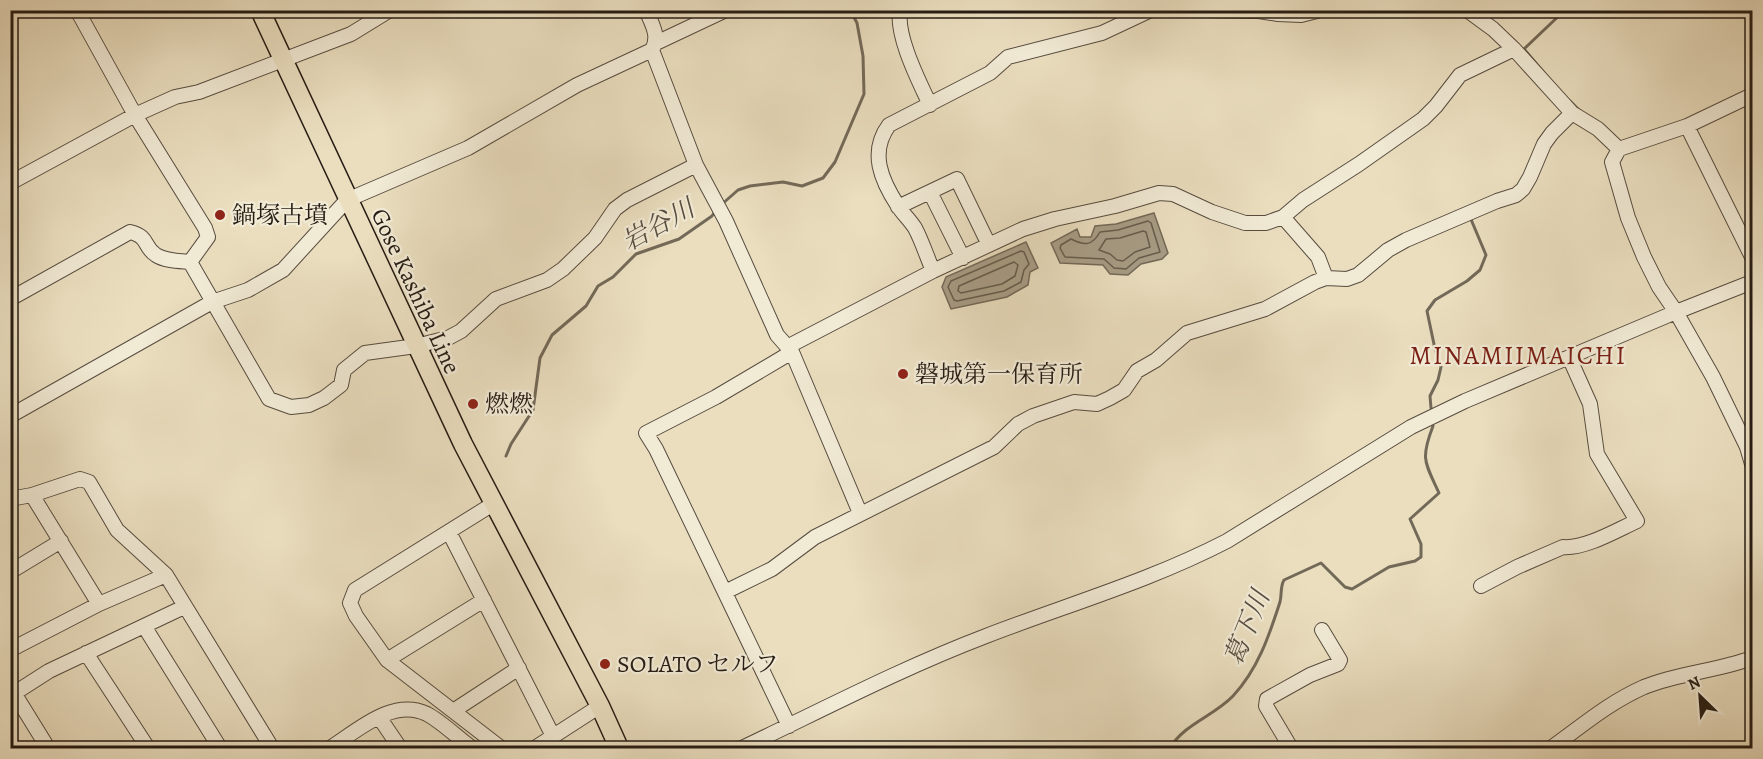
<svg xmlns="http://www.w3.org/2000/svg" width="1763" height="759" viewBox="0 0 1763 759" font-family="Alegreya,'Noto Serif JP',serif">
	<rect width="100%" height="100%" fill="#eadebf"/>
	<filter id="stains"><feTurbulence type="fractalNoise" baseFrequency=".00333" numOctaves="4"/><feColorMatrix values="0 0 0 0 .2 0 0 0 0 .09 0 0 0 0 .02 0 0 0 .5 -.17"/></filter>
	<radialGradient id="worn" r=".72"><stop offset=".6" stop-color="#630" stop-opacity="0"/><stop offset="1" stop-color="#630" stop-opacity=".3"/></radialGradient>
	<path fill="#a79c85" stroke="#736958" stroke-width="1.5" d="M 1154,213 L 1168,253 L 1162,259 L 1141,264 L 1128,275 L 1110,274 L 1103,265 L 1060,263 L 1051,243 L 1077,229 L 1080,237 L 1091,237 L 1095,226 L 1116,224 Z
		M 1026,242 L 1038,268 L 1030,272 L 1028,285 L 1007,297 L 951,309 L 942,287 L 946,277 Z"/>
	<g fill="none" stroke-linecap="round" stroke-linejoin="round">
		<path stroke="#665c4c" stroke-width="1.5" d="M 1148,221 L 1151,223 L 1160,252 L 1139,258 L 1126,269 L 1114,268 L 1104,259 L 1065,257 L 1060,248 L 1061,245 L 1071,239 C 1085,246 1092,246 1100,232 L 1118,230 Z
			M 1143,231 L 1146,232 L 1150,247 L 1135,252 L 1123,261 L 1117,260 L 1110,254 L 1099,250 L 1106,239 L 1120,238 Z
			M 1021,251 L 1024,252 L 1029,264 L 1024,270 L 1021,282 L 1004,291 L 957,301 L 954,300 L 948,287 L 951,281 Z
			M 1014,262 L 1018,265 L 1015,276 L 1002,284 L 961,293 L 958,291 L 959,286 Z"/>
		<path stroke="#736958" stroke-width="3" d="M 1545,74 L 1524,49 L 1565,10
			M 1570,101 L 1579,110
			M 721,205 L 738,190 L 750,186 L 783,182 L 802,186 L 823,178 L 835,162 L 864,94 L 863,56 L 857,23 L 850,10
			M 1431,408 L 1430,396 L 1438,380 L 1441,367 L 1435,349 L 1427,311 L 1435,300 L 1467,281 L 1480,270 L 1486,255 L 1470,217
			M 506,456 L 511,444 L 533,410 L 540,358 L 552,335 L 586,306 L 598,286 L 613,277 L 636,254 L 679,239 L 712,216 L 716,210
			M 1170,748 C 1184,724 1214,716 1233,696 C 1258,669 1269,636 1280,602 C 1282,594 1280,587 1284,580 L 1321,563 L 1345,587 L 1352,589 L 1389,567 L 1415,561 L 1421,557 L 1421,544 L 1410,519 L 1439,493 C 1425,462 1420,460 1433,426"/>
		<g stroke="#574c3f" stroke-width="16">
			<path id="minor" d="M 77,10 L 135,115 L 205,228 L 208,237 L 190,262
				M 646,10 C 652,24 660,36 652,50 L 696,165 L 726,221 L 777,335 L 792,352 L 860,513
				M 900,10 C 896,37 919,81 930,105
				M 1205,10 L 1259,11 L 1278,14 L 1301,15 L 1321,10
				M 1467,10 L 1493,29 L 1514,49 L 1572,113 L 1598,129 L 1619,149 L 1687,126 L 1752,95
				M 1751,10 L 1752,13
				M 656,43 L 726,10
				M 1687,126 L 1752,257
				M 1619,149 L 1612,162 L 1628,218 L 1644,257 L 1659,287 L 1676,312 L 1713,377 L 1747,447 L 1752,464
				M 10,183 L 135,115 L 175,97 L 199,92 L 351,34 L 390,10
				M 930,192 L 963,258
				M 898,207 L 957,179 L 989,245
				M 1283,217 L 1318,257 L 1326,278
				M 933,271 C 927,257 922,241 915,228 C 910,220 903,214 898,206 C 881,180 869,152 889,125 L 990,73 L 1008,57 L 1102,33 L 1151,10
				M 10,299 L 130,232 C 150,237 143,247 156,255 C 165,261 179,261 190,262 L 269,399 L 291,407 L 309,405 L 324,398 L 341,385 L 344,370 L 365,353 L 416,346 L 448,338 L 461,331 L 496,299 L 547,280 L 563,269 L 595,238 L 615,209 L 627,200 L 696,165
				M 787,347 L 933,271 L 1023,229 L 1055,219 L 1115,206 L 1159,193 L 1173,194 L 1212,212 L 1245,223 L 1266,223 L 1283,217 L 1303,200 L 1359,164 L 1423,119 L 1436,106 L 1460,75 L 1514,49
				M 10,416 L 212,302 L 248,290 L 283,270 L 347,200 L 468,148 L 577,85 L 652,50
				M 32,495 L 99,604
				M 10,499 L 32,495 L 80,479 L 89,482 L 117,530 L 166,575 L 272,748
				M 493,504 L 355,590 L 350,603 L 356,616 L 387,660 L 501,748
				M 449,532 L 553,736
				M 10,572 L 61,541
				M 1481,586 L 1517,567 L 1563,547 C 1585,549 1617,530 1637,521 L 1597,454 L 1590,404 L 1569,357
				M 725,592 L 772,569 L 815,537 L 994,447 L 1018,424 L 1033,416 L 1074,402 L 1097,404 L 1110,398 L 1124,390 L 1137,371 L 1156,360 L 1187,333 L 1265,309 L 1315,282 L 1326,278 L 1347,279 L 1358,275 L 1388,250 L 1406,240 L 1497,201 L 1516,195 L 1523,189 L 1530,177 L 1544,144 L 1552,133 L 1572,113
				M 144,626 L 220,748
				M 10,650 L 99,604 L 166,575
				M 86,653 L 148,748
				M 387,660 L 484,600
				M 14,693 L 48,748
				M 10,696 L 49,671 L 184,607
				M 453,711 L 519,668
				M 379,717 L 400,748
				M 789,726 L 656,449 L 646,433 L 716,397 L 792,352
				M 330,748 C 357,731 393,697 427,714 C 442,722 458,738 472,748
				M 535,748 L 600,706
				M 742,748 C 822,710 902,668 986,636 C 1066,605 1150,581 1227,541 L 1411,427 L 1465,401 L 1676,312 L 1752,282
				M 1291,748 L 1266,706 L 1267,699 L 1310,675 L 1338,664 L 1340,660 L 1322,630
				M 1551,748 C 1582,726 1608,703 1644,687 C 1678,673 1717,671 1752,658"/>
		</g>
		<g stroke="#261c14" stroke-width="21">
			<path id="major" d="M 260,10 L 463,444 L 600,706 L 619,748"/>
		</g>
		<use href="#minor" stroke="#f1ead5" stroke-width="14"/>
		<use href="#major" stroke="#eadebf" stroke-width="18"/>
	</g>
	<g fill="#8f2418" stroke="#f1ead5" stroke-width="2">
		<circle cx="220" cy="215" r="6"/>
		<circle cx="903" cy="374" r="6"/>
		<circle cx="473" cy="404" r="6"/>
		<circle cx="605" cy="664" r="6"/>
	</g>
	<g text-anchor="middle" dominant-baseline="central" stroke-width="4.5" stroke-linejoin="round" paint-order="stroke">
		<g font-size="24" fill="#261c14" stroke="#f1ead5" text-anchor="start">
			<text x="232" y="215">鍋塚古墳</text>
			<text x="915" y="374">磐城第一保育所</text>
			<text x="485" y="404">燃燃</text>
			<text x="617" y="664">SOLATO セルフ</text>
		</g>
		<g font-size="24" fill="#261c14" stroke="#f1ead5">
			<text transform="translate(416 291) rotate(65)">Gose Kashiba Line</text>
		</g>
		<g font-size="26" font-style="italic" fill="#5a4f41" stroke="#f1ead5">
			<text transform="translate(658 225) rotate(-29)">岩谷川</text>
			<text transform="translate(1247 628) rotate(-68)">葛下川</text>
		</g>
		<g font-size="26" letter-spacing="1.5" fill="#7a1f14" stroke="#f1ead5">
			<text x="1518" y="355">MINAMIIMAICHI</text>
		</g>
	</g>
	<rect width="1763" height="759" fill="none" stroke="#eadebf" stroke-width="36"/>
	<rect x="12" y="12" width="1739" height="735" fill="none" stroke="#261c14" stroke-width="3"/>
	<rect x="18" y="18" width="1727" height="723" fill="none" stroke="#261c14" stroke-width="1.5"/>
	<g transform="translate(1700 696) rotate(335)" stroke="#f1ead5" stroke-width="4.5" paint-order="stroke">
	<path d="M0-4.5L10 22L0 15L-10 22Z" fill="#261c14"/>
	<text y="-9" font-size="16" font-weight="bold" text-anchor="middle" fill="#261c14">N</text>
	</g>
	<rect width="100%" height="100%" filter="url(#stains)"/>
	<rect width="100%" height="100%" fill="url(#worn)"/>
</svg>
